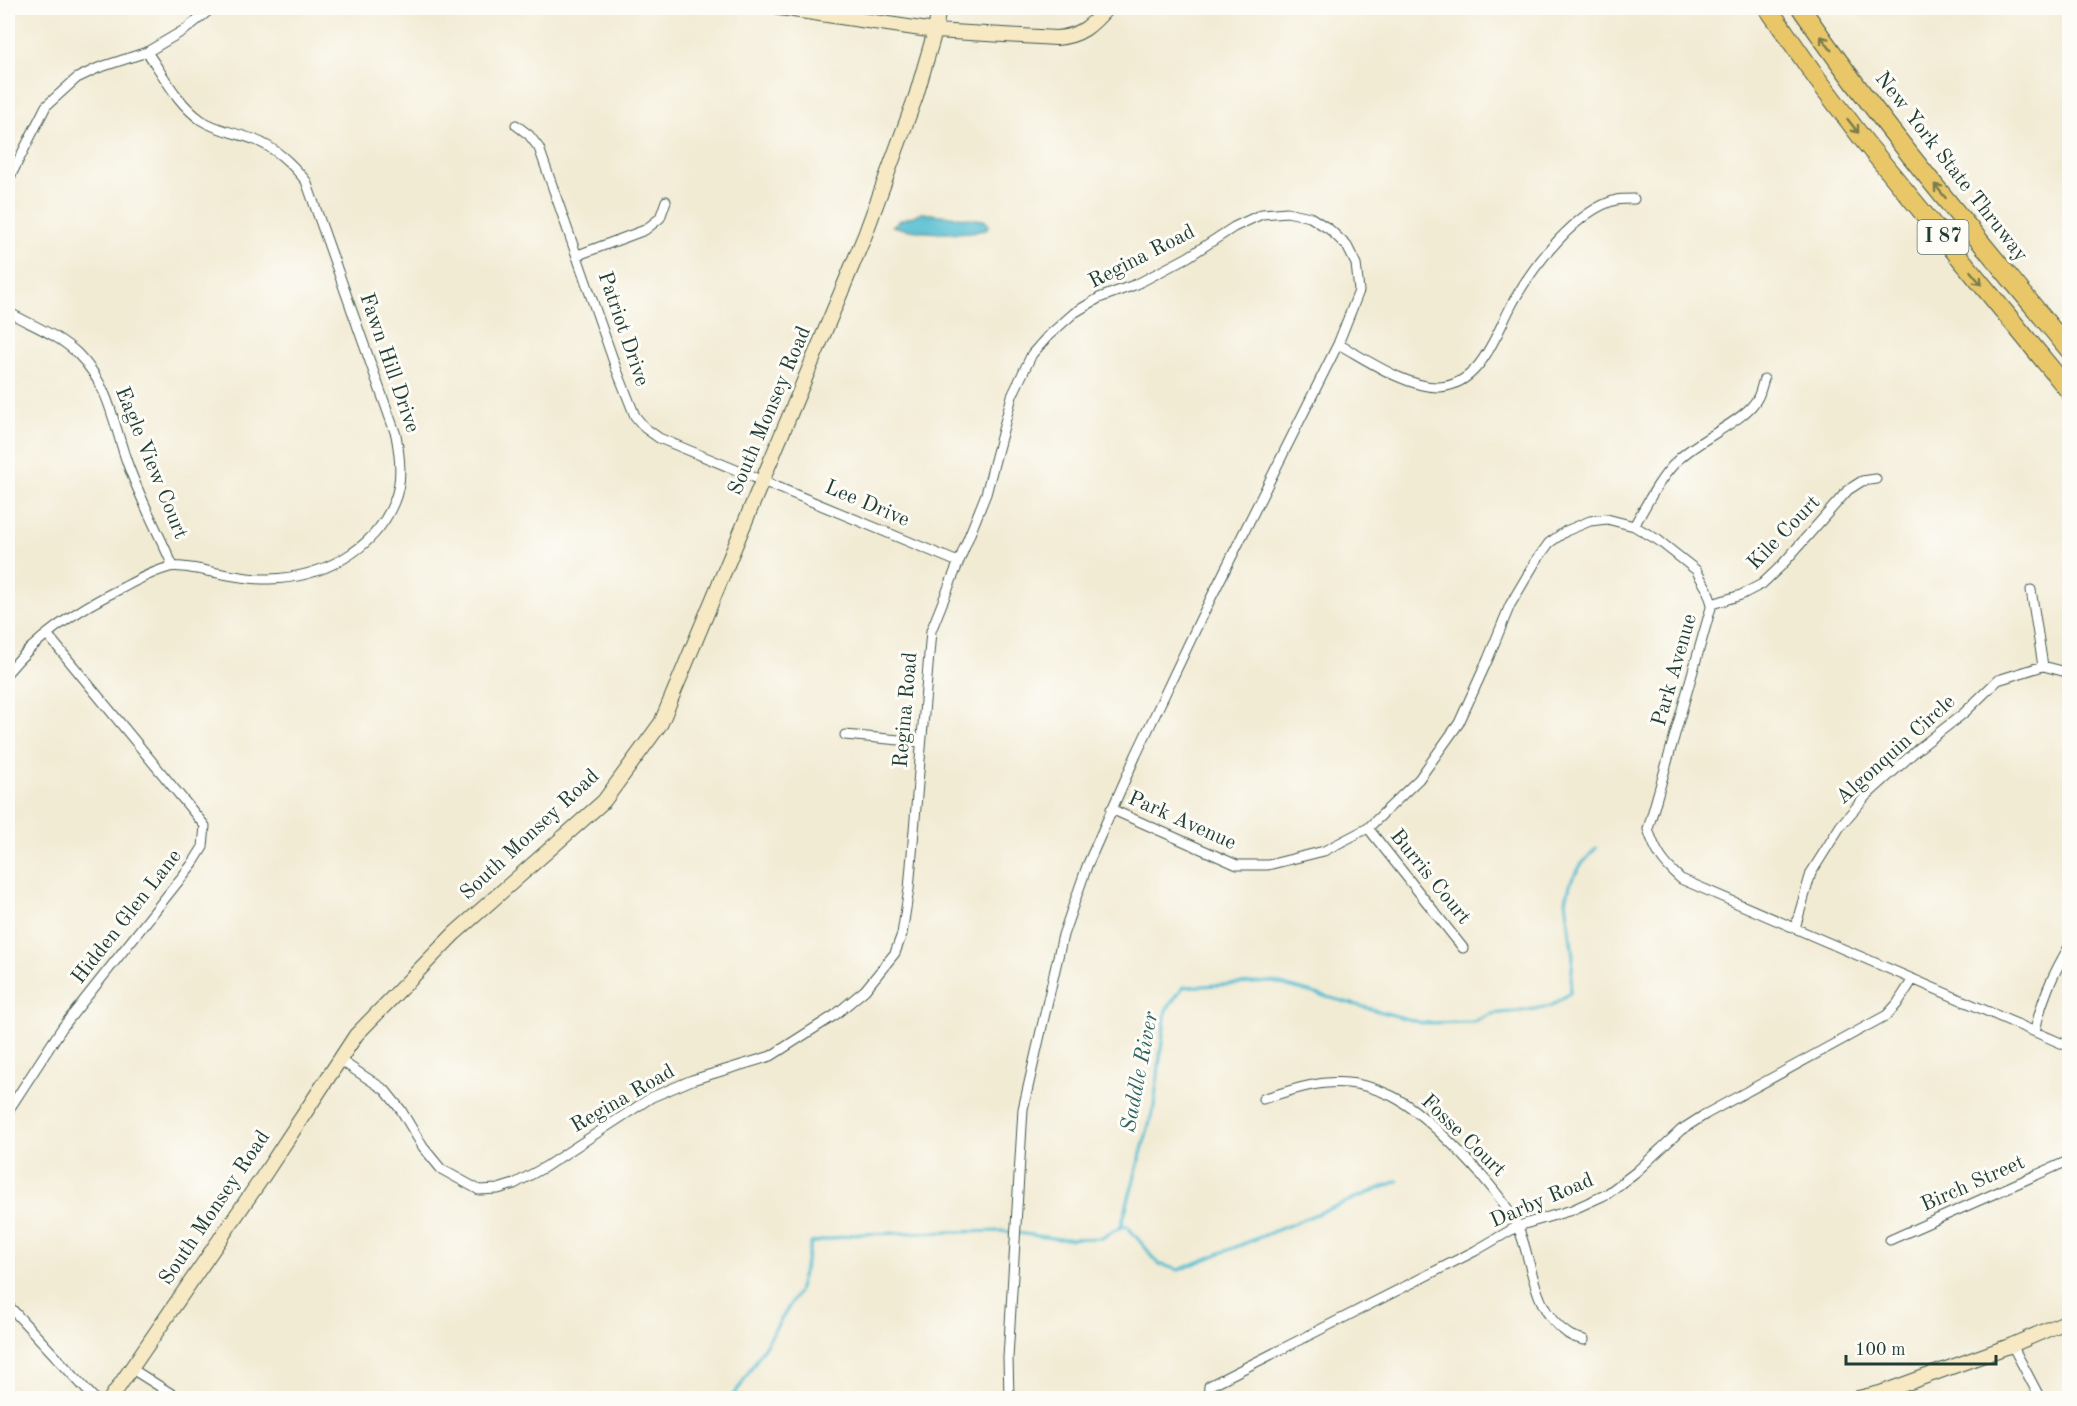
<svg xmlns="http://www.w3.org/2000/svg" width="2077" height="1406" viewBox="0 0 2077 1406" font-family="'Old Standard TT',serif">
	<rect width="100%" height="100%" fill="#fdfcf7"/>
	<filter id="ink" filterUnits="userSpaceOnUse"><feTurbulence type="fractalNoise" baseFrequency=".0167" numOctaves="2"/><feDisplacementMap in="SourceGraphic" scale="12" xChannelSelector="R" yChannelSelector="G"/><feConvolveMatrix kernelMatrix="1 2 1 2 8 2 1 2 1" color-interpolation-filters="sRGB"/></filter>
	<filter id="wash" filterUnits="userSpaceOnUse"><feTurbulence type="fractalNoise" baseFrequency=".008" numOctaves="4" result="noise"/><feDisplacementMap in="SourceGraphic" scale="24" xChannelSelector="R" yChannelSelector="G"/><feGaussianBlur stdDeviation="1.35" result="paint"/><feColorMatrix in="noise" values="0 0 0 0 0 0 0 0 0 0 0 0 0 0 0 0 0 1.4 0 .05"/><feComposite in="paint" operator="in"/></filter>
	<g filter="url(#wash)">
		<rect width="100%" height="100%" fill="#f2ebd4"/>
		<path fill="#54bdd1" stroke="#3a7d82" stroke-width="1.5" d="M 922,213 L 984,220 L 989,225 L 986,230 C 956,235 921,234 892,226 L 901,220 Z"/>
		<g fill="none" stroke-linecap="round" stroke-linejoin="round">
			<path stroke="#54bdd1" stroke-width="3" d="M 1121,1227 L 1127,1226 L 1159,1264 L 1179,1270 L 1398,1181
				M 731,1398 L 741,1385 L 798,1292 L 811,1243 L 855,1234 L 1003,1231 L 1059,1239 L 1102,1238 L 1121,1227 L 1154,1106 L 1166,1010 L 1183,987 L 1273,982 L 1422,1023 L 1473,1022 L 1491,1014 L 1529,1010 L 1551,1006 L 1570,993 L 1573,957 L 1566,900 L 1571,881 L 1581,865 L 1596,848"/>
		</g>
	</g>
	<g filter="url(#ink)">
		<g fill="none" stroke-linecap="round" stroke-linejoin="round">
			<g stroke="#3f574c" stroke-width="11">
				<path id="street" d="M 516,125 L 529,135 L 539,148 L 616,368 L 635,416 L 645,428 L 659,438 L 958,562
					M 8,181 L 46,106 L 77,78 L 98,68 L 147,52 L 186,29 L 212,8
					M 578,255 L 645,230 L 660,218 L 666,201
					M 8,312 C 31,325 59,335 78,354 C 111,388 113,424 128,465 C 141,500 158,532 173,566
					M 1338,344 C 1366,359 1407,388 1439,387 C 1483,385 1497,329 1516,297 C 1535,264 1577,210 1616,200 C 1622,199 1628,199 1634,199
					M 1634,526 C 1647,504 1658,481 1675,463 C 1695,440 1747,421 1758,397 C 1761,391 1762,384 1764,379
					M 2031,590 L 2043,666
					M 1712,604 L 1741,595 L 1762,584 L 1781,566 L 1848,490 L 1862,481 L 1876,479
					M 8,672 C 39,634 80,608 124,587 C 139,579 154,571 170,567 C 178,565 189,568 197,569 C 219,573 247,580 269,579 C 321,578 374,551 394,502 C 403,481 400,457 396,435 L 306,181 C 291,163 276,148 253,139 C 236,133 216,130 201,120 C 177,103 164,76 147,52
					M 845,735 L 921,742
					M 1111,809 L 1237,865 L 1268,865 L 1324,851 L 1368,828 L 1419,779 L 1459,723 L 1488,659 L 1510,605 L 1536,561 L 1549,543 L 1566,531 L 1590,521 L 1607,519 L 1634,526 L 1658,540 L 1696,570 L 1707,589 L 1712,604 L 1648,829 C 1656,853 1663,863 1681,879 L 2070,1047
					M 1368,828 L 1463,948
					M 1795,928 L 1811,873 L 1841,825 L 1865,797 L 1918,749 L 1964,713 L 1998,680 L 2043,666 L 2070,673
					M 2035,1032 C 2041,1000 2053,974 2070,945
					M 340,1060 L 385,1090 L 401,1110 L 423,1147 L 441,1169 L 479,1190 L 498,1189 L 514,1184 L 545,1167 L 652,1097 L 692,1080 L 771,1056 L 835,1015 L 865,990 L 895,953 L 902,934 L 909,889 L 931,631 L 986,494 L 1012,396 L 1032,354 L 1048,336 L 1074,313 L 1099,298 L 1137,284 L 1188,257 L 1234,227 L 1262,214 L 1287,212 L 1310,217 L 1329,229 L 1347,246 L 1356,264 L 1359,291 L 1338,344 L 1201,618 L 1136,755 L 1087,866 L 1063,935 L 1023,1109 L 1008,1358 L 1009,1398
					M 1263,1099 C 1291,1090 1319,1080 1348,1083 C 1362,1084 1379,1090 1392,1096 C 1428,1114 1502,1191 1518,1227 C 1533,1262 1532,1310 1567,1333 C 1571,1337 1578,1338 1584,1340
					M 8,1111 L 62,1028 L 193,863 L 203,847 L 205,826 L 47,634
					M 1890,1240 L 2070,1160
					M 8,1305 L 94,1398
					M 2012,1345 L 2040,1398
					M 132,1369 L 178,1398
					M 1208,1398 L 1209,1386 L 1475,1251 L 1518,1226 L 1572,1210 L 1607,1194 L 1636,1172 L 1681,1130 L 1706,1114 L 1887,1015 L 1897,1004 L 1913,979"/>
			</g>
			<g stroke="#3f574c" stroke-width="16">
				<path id="secondary" d="M 780,8 L 935,31 L 1056,38 C 1081,36 1091,26 1107,8
					M 111,1398 L 264,1175 L 356,1035 L 454,934 L 604,801 L 661,723 L 865,235 L 916,96 L 935,31 L 939,8
					M 1858,1398 L 1880,1393 L 2012,1345 L 2070,1320"/>
			</g>
			<g stroke="#3f574c" stroke-width="20">
				<path id="highway" d="M 1768,8 L 1818,80 L 1865,142 L 2070,392
					M 1801,8 C 1883,128 1978,238 2070,351"/>
			</g>
			<use href="#street" stroke="#fff" stroke-width="9"/>
			<use href="#secondary" stroke="#f6e9c3" stroke-width="14"/>
			<use href="#highway" stroke="#e9c769" stroke-width="18"/>
		</g>
		<defs><path id="oneway-shaft" d="M-6 0H5M1.5-3L5.5 0L1.5 3" fill="none" stroke-width="1.6" stroke-linecap="round" stroke-linejoin="round" transform="scale(1.5)"/></defs>
		<g stroke="#7a7b4c">
			<use href="#oneway-shaft" transform="translate(1826 43) rotate(-126)"/>
			<use href="#oneway-shaft" transform="translate(1853 126) rotate(52)"/>
			<use href="#oneway-shaft" transform="translate(1940 191) rotate(-129)"/>
			<use href="#oneway-shaft" transform="translate(1976 278) rotate(51)"/>
		</g>
	</g>
	<g text-anchor="middle" dominant-baseline="central" stroke-width="6" stroke-linejoin="round" paint-order="stroke">
		<rect fill="#fdfcf7" stroke="#62766e" stroke-width="1.5" x="1917.5" y="220" width="51" height="34" rx="4.5"/>
		<g font-size="20" font-weight="bold" fill="#1f3d34">
			<text x="1943" y="237">I 87</text>
		</g>
		<g font-size="21" fill="#1f3d34" stroke="#fdfcf7">
			<text transform="translate(1951 167) rotate(52)">New York State Thruway</text>
			<text transform="translate(1142 257) rotate(-27)">Regina Road</text>
			<text transform="translate(623 329) rotate(71)">Patriot Drive</text>
			<text transform="translate(389 363) rotate(71)">Fawn Hill Drive</text>
			<text transform="translate(770 411) rotate(-67)">South Monsey Road</text>
			<text transform="translate(151 463) rotate(68)">Eagle View Court</text>
			<text transform="translate(867 504) rotate(23)">Lee Drive</text>
			<text transform="translate(1784 533) rotate(-46)">Kile Court</text>
			<text transform="translate(1675 670) rotate(-74)">Park Avenue</text>
			<text transform="translate(906 710) rotate(-85)">Regina Road</text>
			<text transform="translate(1896 750) rotate(-42)">Algonquin Circle</text>
			<text transform="translate(1182 821) rotate(24)">Park Avenue</text>
			<text transform="translate(530 835) rotate(-43)">South Monsey Road</text>
			<text transform="translate(1430 877) rotate(51)">Burris Court</text>
			<text transform="translate(127 917) rotate(-52)">Hidden Glen Lane</text>
			<text transform="translate(623 1099) rotate(-30)">Regina Road</text>
			<text transform="translate(1463 1136) rotate(44)">Fosse Court</text>
			<text transform="translate(1973 1184) rotate(-24)">Birch Street</text>
			<text transform="translate(1542 1201) rotate(-23)">Darby Road</text>
			<text transform="translate(215 1208) rotate(-56)">South Monsey Road</text>
		</g>
		<g font-size="22" font-style="italic" fill="#2f6363" stroke="#fdfcf7">
			<text transform="translate(1140 1072) rotate(-79)">Saddle River</text>
		</g>
	</g>
	<rect width="2077" height="1406" fill="none" stroke="#fdfcf7" stroke-width="30"/>
	<path d="M1846 1355v9h150v-9" fill="none" stroke="#1f3d34" stroke-width="3"/>
	<text x="1855" y="1355" font-size="18" fill="#1f3d34" stroke="#fdfcf7" stroke-width="4.5" paint-order="stroke">100 m</text>
</svg>
